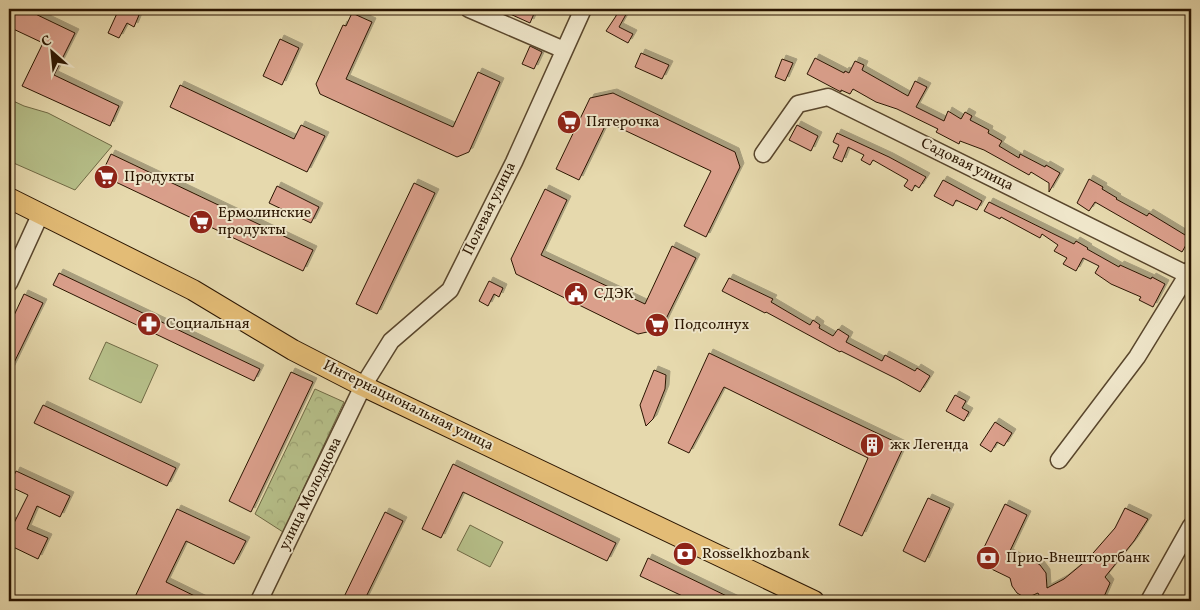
<svg xmlns="http://www.w3.org/2000/svg" width="1200" height="610" viewBox="0 0 1200 610" font-family="Vollkorn,serif">
	<defs>
		<pattern id="forest-crowns" width="20" height="18" patternUnits="userSpaceOnUse" patternTransform="scale(1.25)"><rect width="20" height="18" fill="#b6bf89"/><path d="M2 6a3 3 0 1 1 6 0M12 15a3 3 0 1 1 6 0" fill="none" stroke="#9da374"/></pattern>
		<filter id="shadow"><feDropShadow dx="4" dy="-4" stdDeviation="0" flood-color="#0004"/></filter>
	</defs>
	<rect width="100%" height="100%" fill="#e6d9ad"/>
	<filter id="stains"><feTurbulence type="fractalNoise" baseFrequency=".004" numOctaves="4"/><feColorMatrix values="0 0 0 0 .2 0 0 0 0 .09 0 0 0 0 .02 0 0 0 .5 -.17"/></filter>
	<radialGradient id="worn" r=".72"><stop offset=".6" stop-color="#630" stop-opacity="0"/><stop offset="1" stop-color="#630" stop-opacity=".3"/></radialGradient>
	<path fill="url(#forest-crowns)" stroke="#706a45" d="M 315,389 L 344,402 L 283,532 L 255,514 Z"/>
	<path fill="#b6bf89" stroke="#706a45" d="M 9,99 L 24,106 L 48,113 L 112,146 L 75,190 L 9,161 Z
		M 106,342 L 158,365 L 141,403 L 89,379 Z
		M 470,525 L 503,542 L 490,567 L 457,550 Z"/>
	<path fill="#da9f8b" stroke="#2a1501" filter="url(#shadow)" d="M 9,9 L 25,9 L 75,33 L 54,75 L 119,106 L 110,126 L 22,86 L 43,43 L 9,27 Z
		M 119,9 L 125,9 L 139,15 L 134,27 L 127,23 L 119,38 L 108,33 Z
		M 499,9 L 536,9 L 530,23 Z
		M 618,9 L 629,9 L 619,27 L 633,34 L 628,43 L 606,31 L 616,16 Z
		M 352,13 L 372,22 L 346,79 L 453,127 L 478,72 L 500,82 L 469,152 L 457,157 L 320,94 L 316,84 L 343,25 L 346,26 Z
		M 280,39 L 299,48 L 282,85 L 263,76 Z
		M 530,46 L 542,52 L 534,69 L 522,64 Z
		M 641,53 L 669,65 L 662,79 L 635,67 Z
		M 815,58 L 844,73 L 845,71 L 849,73 L 855,61 L 864,65 L 862,70 L 908,96 L 915,81 L 927,87 L 916,107 L 944,121 L 948,111 L 961,119 L 965,112 L 972,116 L 970,120 L 989,130 L 988,133 L 1002,141 L 999,146 L 1019,158 L 1020,154 L 1045,167 L 1046,165 L 1060,173 L 1049,192 L 1049,183 L 1031,172 L 1029,175 L 984,150 L 960,141 L 959,144 L 936,132 L 938,129 L 897,109 L 876,102 L 853,89 L 850,94 L 841,90 L 841,92 L 807,74 Z
		M 782,59 L 793,63 L 785,81 L 775,77 Z
		M 180,85 L 294,139 L 301,125 L 325,136 L 307,172 L 170,107 Z
		M 613,93 L 735,152 L 740,167 L 706,237 L 684,226 L 711,171 L 607,122 L 579,180 L 556,169 L 590,98 Z
		M 797,125 L 818,136 L 811,151 L 789,140 Z
		M 837,133 L 889,157 L 926,177 L 919,188 L 915,185 L 912,191 L 904,186 L 908,180 L 873,160 L 870,165 L 861,160 L 864,155 L 848,147 L 842,162 L 833,158 L 839,145 L 833,142 Z
		M 111,154 L 313,250 L 303,271 L 101,175 Z
		M 1089,179 L 1103,187 L 1102,189 L 1117,198 L 1116,199 L 1147,216 L 1149,213 L 1190,238 L 1182,252 L 1095,202 L 1089,211 L 1077,203 Z
		M 943,180 L 982,201 L 977,210 L 956,200 L 953,206 L 934,196 Z
		M 414,183 L 435,193 L 377,314 L 356,304 Z
		M 277,186 L 319,207 L 311,223 L 269,203 Z
		M 545,189 L 567,200 L 541,255 L 645,304 L 672,246 L 696,258 L 661,329 L 638,334 L 516,274 L 511,259 Z
		M 989,202 L 1074,244 L 1076,241 L 1088,248 L 1087,249 L 1119,267 L 1120,265 L 1151,279 L 1152,277 L 1165,284 L 1153,307 L 1139,300 L 1141,297 L 1111,284 L 1095,273 L 1099,266 L 1083,258 L 1076,271 L 1063,264 L 1067,258 L 1054,251 L 1058,245 L 1042,234 L 1040,238 L 1001,217 L 1000,219 L 984,211 Z
		M 59,273 L 260,369 L 254,381 L 53,285 Z
		M 729,278 L 773,299 L 771,302 L 810,325 L 813,320 L 820,325 L 819,328 L 833,336 L 838,329 L 849,336 L 846,342 L 882,361 L 885,355 L 915,371 L 917,368 L 930,376 L 920,392 L 897,379 L 841,351 L 840,352 L 766,312 L 765,313 L 722,291 Z
		M 489,281 L 503,288 L 499,297 L 494,294 L 488,306 L 479,301 Z
		M 24,294 L 43,303 L 9,373 L 9,326 Z
		M 709,353 L 904,446 L 862,536 L 839,525 L 868,458 L 724,387 L 689,453 L 668,443 Z
		M 654,370 L 666,375 L 665,389 L 653,419 L 646,426 L 640,405 Z
		M 291,372 L 313,382 L 251,512 L 229,501 Z
		M 955,395 L 966,401 L 962,408 L 969,412 L 964,421 L 946,411 Z
		M 43,405 L 176,468 L 167,486 L 34,423 Z
		M 995,422 L 1012,433 L 1004,446 L 997,442 L 991,452 L 980,445 Z
		M 453,464 L 616,543 L 607,561 L 463,492 L 441,538 L 422,529 Z
		M 16,471 L 70,496 L 60,517 L 37,506 L 27,529 L 48,538 L 38,559 L 9,545 L 9,520 L 14,523 L 28,495 L 9,486 Z
		M 928,498 L 950,508 L 925,562 L 903,551 Z
		M 1005,504 L 1027,515 L 1009,553 L 1024,561 L 1034,561 L 1040,565 L 1046,573 L 1047,588 L 1064,579 L 1087,560 L 1115,528 L 1125,508 L 1148,519 L 1134,541 L 1105,577 L 1110,583 L 1103,599 L 1100,596 L 1097,601 L 1042,601 L 1038,593 L 1031,596 L 1024,597 L 1017,593 L 1012,586 L 1010,578 L 977,562 Z
		M 177,509 L 246,541 L 234,564 L 186,541 L 166,582 L 205,601 L 133,601 Z
		M 385,512 L 403,521 L 364,601 L 342,601 Z
		M 648,558 L 737,601 L 693,601 L 640,576 Z"/>
	<g fill="none" stroke-linecap="round" stroke-linejoin="round">
		<g stroke="#59462c" stroke-width="19">
			<path id="minor" d="M 469,9 L 564,50
				M 763,154 L 798,104 L 828,97 L 1188,275
				M 9,283 L 41,213
				M 1059,460 L 1137,357 L 1191,269
				M 259,601 L 363,386 L 391,341 L 450,290 L 514,162 L 583,9
				M 1149,601 L 1191,526"/>
		</g>
		<g stroke="#2a1501" stroke-width="22">
			<path id="major" d="M 9,198 L 193,290 L 293,350 L 363,386 L 814,601"/>
		</g>
		<use href="#minor" stroke="#efe6ca" stroke-width="16"/>
		<use href="#major" stroke="#e3bc76" stroke-width="20"/>
	</g>
	<defs>
		<g id="supermarket-disc" transform="scale(1.25)"><circle r="9.5" fill="#8f2418" stroke="#efe6ca"/><path d="M-6-5.5h2.5l.6 2H6L4.5 2H-2.5L-4.4-4H-6ZM-1.5 3.2a1.3 1.3 0 1 0 .1 0ZM3 3.2a1.3 1.3 0 1 0 .1 0Z" fill="#fff"/></g>
		<g id="civic-disc" transform="scale(1.25)"><circle r="9.5" fill="#8f2418" stroke="#efe6ca"/><path d="M-.6-6.5H3V-4.5H.6V-3L4-1V1h2V6H-6V1h2V-1L-.6-3ZM-1.2 2.5V6h2.4V2.5Z" fill="#fff"/></g>
		<g id="pharmacy-disc" transform="scale(1.25)"><circle r="9.5" fill="#8f2418" stroke="#efe6ca"/><path d="M-2-6h4v4h4v4h-4v4h-4v-4h-4v-4h4Z" fill="#fff"/></g>
		<g id="building-disc" transform="scale(1.25)"><circle r="9.5" fill="#8f2418" stroke="#efe6ca"/><path d="M-4-6H4V6H1V3H-1V6H-4ZM-2.5-4.3h1.7v1.8h-1.7ZM.8-4.3h1.7v1.8H.8ZM-2.5-1h1.7V.8h-1.7ZM.8-1h1.7V.8H.8Z" fill="#fff"/></g>
		<g id="bank-disc" transform="scale(1.25)"><circle r="9.5" fill="#8f2418" stroke="#efe6ca"/><path d="M-6-4H6V4H-6ZM0-2.3a2.3 2.3 0 1 0 0 4.6a2.3 2.3 0 1 0 0-4.6Z" fill="#fff"/></g>
	</defs>
	<g fill-rule="evenodd">
		<use href="#supermarket-disc" x="569" y="122"/>
		<use href="#supermarket-disc" x="106" y="177"/>
		<use href="#supermarket-disc" x="201" y="222"/>
		<use href="#civic-disc" x="576" y="294"/>
		<use href="#pharmacy-disc" x="149" y="324"/>
		<use href="#supermarket-disc" x="657" y="325"/>
		<use href="#building-disc" x="872" y="445"/>
		<use href="#bank-disc" x="685" y="554"/>
		<use href="#bank-disc" x="988" y="558"/>
	</g>
	<g text-anchor="middle" dominant-baseline="central" stroke-width="4" stroke-linejoin="round" paint-order="stroke">
		<g font-size="15" fill="#2a1501" stroke="#efe6ca" text-anchor="start">
			<text x="586" y="122">Пятерочка</text>
			<text x="124" y="177">Продукты</text>
			<text x="218" y="213">Ермолинские<tspan x="218" dy="17">продукты</tspan></text>
			<text x="594" y="294">СДЭК</text>
			<text x="166" y="324">Социальная</text>
			<text x="674" y="325">Подсолнух</text>
			<text x="890" y="445">жк Легенда</text>
			<text x="702" y="554">Rosselkhozbank</text>
			<text x="1006" y="558">Прио-Внешторгбанк</text>
		</g>
		<g font-size="15" fill="#2a1501" stroke="#efe6ca">
			<text transform="translate(967 165) rotate(26)">Садовая улица</text>
			<text transform="translate(490 209) rotate(-64)">Полевая улица</text>
			<text transform="translate(408 406) rotate(26)">Интернациональная улица</text>
			<text transform="translate(311 494) rotate(-64)">улица Молодцова</text>
		</g>
	</g>
	<rect width="1200" height="610" fill="none" stroke="#e6d9ad" stroke-width="30"/>
	<rect x="10" y="10" width="1180" height="590" fill="none" stroke="#2a1501" stroke-width="2.5"/>
	<rect x="15" y="15" width="1170" height="580" fill="none" stroke="#2a1501"/>
	<g transform="translate(52 52) rotate(333)" stroke="#efe6ca" stroke-width="4" paint-order="stroke">
	<path d="M0-4L9 19L0 12L-9 19Z" fill="#2a1501"/>
	<text y="-8" font-size="14" font-weight="bold" text-anchor="middle" fill="#2a1501">С</text>
	</g>
	<rect width="100%" height="100%" filter="url(#stains)"/>
	<rect width="100%" height="100%" fill="url(#worn)"/>
</svg>
